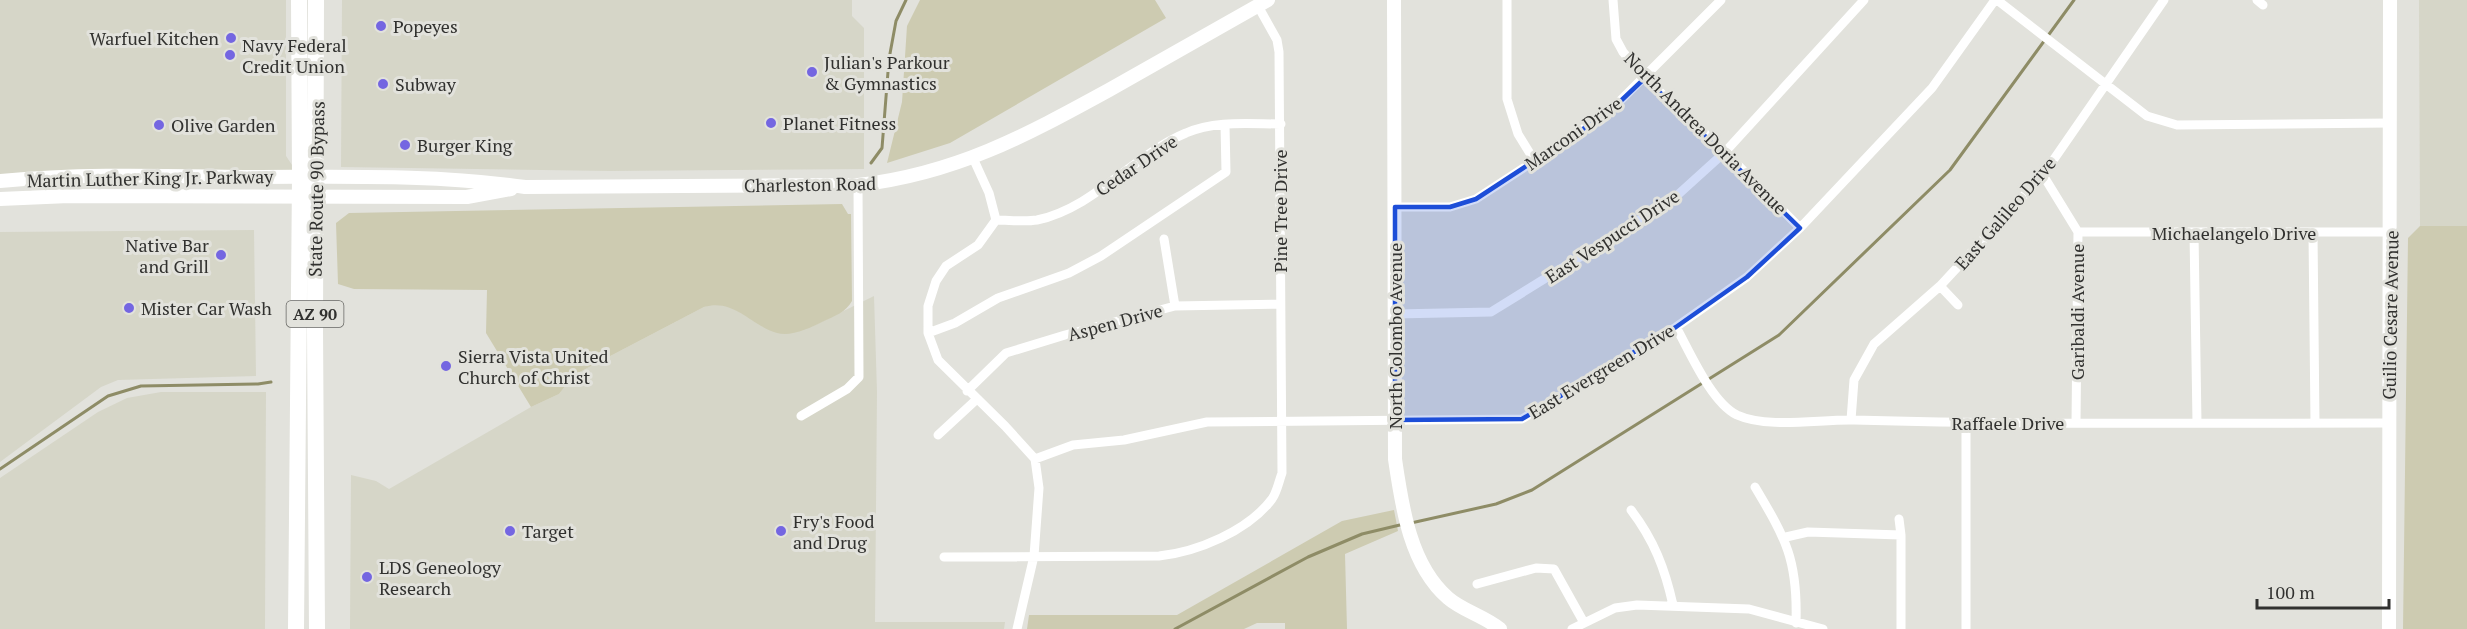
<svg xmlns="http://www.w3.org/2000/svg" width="2467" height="629" viewBox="0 0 2467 629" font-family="'PT Serif',serif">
	<rect width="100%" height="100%" fill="#e2e2dc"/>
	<path fill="#d6d6c8" d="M 0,0 L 286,0 L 286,156 L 300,177 L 0,181 Z
		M 342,0 L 852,0 L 852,16 L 864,28 L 864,169 L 610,171 L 341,167 Z
		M 2419,0 L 2467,0 L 2467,226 L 2420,226 Z
		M 254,230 L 256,376 L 118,380 L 101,387 L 0,462 L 0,232 Z
		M 874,296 L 877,392 L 875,622 L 1005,622 L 1004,629 L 350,629 L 351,475 L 376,481 L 389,489 L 531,407 L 559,394 L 574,375 L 704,307 L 716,303 L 729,306 L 748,317 L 811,327 Z
		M 161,392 L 266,392 L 265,629 L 0,629 L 0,478 L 98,412 L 127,398 Z"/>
	<path fill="#cdcbb1" d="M 920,0 L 1155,0 L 1166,18 L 950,143 L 887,163 L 902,102 L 907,26 Z
		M 842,204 L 848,214 L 851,214 L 852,301 C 846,312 835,316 822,322 C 810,328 791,337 777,333 C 750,325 734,298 704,307 L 574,375 L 559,394 L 531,407 L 486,333 L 487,290 L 354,289 L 338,284 L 336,223 L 349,213 Z
		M 2420,226 L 2467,226 L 2467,629 L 2403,629 L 2408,238 Z
		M 1394,510 L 1398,531 L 1345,554 L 1347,629 L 1285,629 L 1285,623 L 1257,623 L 1244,629 L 1027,629 L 1029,615 L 1177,615 L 1342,521 Z"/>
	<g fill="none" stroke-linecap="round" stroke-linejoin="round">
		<path stroke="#8e8c66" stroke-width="3" d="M 871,163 L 882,148 L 889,59 L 896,21 L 906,0
			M 0,469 L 108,396 L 141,386 L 258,384 L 271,382
			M 1411,523 L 1496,504 L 1532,490 L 1779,335 L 1950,170 L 2074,0
			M 1175,629 L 1308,557 L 1362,534 L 1404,524"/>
		<path stroke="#fff" stroke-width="9" d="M 1507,0 L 1507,99 L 1518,134 L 1534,160
			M 1613,0 L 1616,39 L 1623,52 L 1645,78 L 1725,152 L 1800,228
			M 1997,0 L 2147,116 L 2177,125 L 2390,123
			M 2257,0 L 2263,5
			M 973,158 L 989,193 L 996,220 L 978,245 L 946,266 L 936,281 L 928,306 L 928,333 L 938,360 L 1005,426 L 1035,459 L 1039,488 L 1034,556 L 1017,629
			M 2043,175 L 2078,232 L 2076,423
			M 1395,207 L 1450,207 L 1476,199 L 1609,112 L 1721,0
			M 996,220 C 1009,220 1024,222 1037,220 C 1094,208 1133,155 1186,133 C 1215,120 1250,124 1281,124
			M 2078,232 L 2391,232
			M 2194,233 L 2197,423
			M 2313,233 L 2315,423
			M 1164,239 L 1175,306
			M 1940,286 L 1958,305
			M 1395,314 L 1491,312 L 1672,200 L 1725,152 L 1864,0
			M 1676,327 C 1690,352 1711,402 1737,415 C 1768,429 1820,419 1854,420 C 2032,425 2210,423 2388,423
			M 928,333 L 955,323 L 998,298 L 1069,273 L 1101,256 L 1226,172 L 1225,125
			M 967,391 L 1006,353 L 1065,335 L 1175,306 L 1280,304
			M 801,416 L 847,389 L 859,377 L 858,185
			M 1851,420 L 1854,380 L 1874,344 L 1940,286 L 2043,175 L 2164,0
			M 1966,424 L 1966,629
			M 938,435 L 977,399
			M 1035,459 L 1073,445 L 1124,440 L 1207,422 L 1522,419 L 1676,327 L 1747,277 L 1800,228 L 1932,88 L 1995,0
			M 1755,487 C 1786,539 1798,560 1796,623
			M 1631,510 C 1654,540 1665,569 1673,605
			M 1899,519 L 1901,535
			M 1786,537 L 1808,532 L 1901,535 L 1901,629
			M 944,557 L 1159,556 C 1197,552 1248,531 1272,499 C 1277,492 1279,481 1282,473 L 1279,52 L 1277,40 L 1258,6
			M 1477,584 L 1536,568 L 1554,569 L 1583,621
			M 1572,629 L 1615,608 L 1637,605 L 1749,609 L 1823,629"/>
		<path stroke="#fff" stroke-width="14" d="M 1394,0 L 1395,459 C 1402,507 1410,565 1448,598 C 1463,611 1484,616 1500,629
			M 0,181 C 84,173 167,176 251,177 C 342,177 435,174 525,187 L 858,185 C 955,174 1025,136 1109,90 C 1162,60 1215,30 1268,0
			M 0,199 L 69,196 L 467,197 L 511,189
			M 2389,629 L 2390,0"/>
		<path stroke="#fff" stroke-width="16" d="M 316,0 L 315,329 L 317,629
			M 296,629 L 300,177 L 299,0"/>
	</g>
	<path fill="#1d4ed8" fill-opacity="0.2" stroke="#1d4ed8" stroke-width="4.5" stroke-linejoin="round" d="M 1645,78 L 1800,228 L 1747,277 L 1676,327 L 1522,419 L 1395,420 L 1395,207 L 1450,207 L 1476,199 L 1609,112 Z"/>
	<g fill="#7466e1" stroke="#e2e2dc" stroke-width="2">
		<circle cx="381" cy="26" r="6"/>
		<circle cx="231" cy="38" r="6"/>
		<circle cx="230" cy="55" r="6"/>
		<circle cx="812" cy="72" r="6"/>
		<circle cx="383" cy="84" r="6"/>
		<circle cx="771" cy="123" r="6"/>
		<circle cx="159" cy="125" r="6"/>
		<circle cx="405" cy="145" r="6"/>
		<circle cx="221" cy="255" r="6"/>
		<circle cx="129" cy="308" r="6"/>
		<circle cx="446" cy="366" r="6"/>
		<circle cx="510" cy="531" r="6"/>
		<circle cx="781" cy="531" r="6"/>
		<circle cx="367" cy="577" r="6"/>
	</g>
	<g text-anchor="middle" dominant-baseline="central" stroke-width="6" stroke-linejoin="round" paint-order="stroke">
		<rect fill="#e2e2dc" stroke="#666663" stroke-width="1.5" x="286.5" y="301" width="57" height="26" rx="4.5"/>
		<g font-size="16" font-weight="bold" fill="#31312f">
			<text x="315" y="314">AZ 90</text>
		</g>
		<g font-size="18" fill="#31312f" stroke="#e2e2dc" text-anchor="start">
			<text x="393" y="26">Popeyes</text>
			<text x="219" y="38" text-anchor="end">Warfuel Kitchen</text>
			<text x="242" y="45">Navy Federal<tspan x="242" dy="21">Credit Union</tspan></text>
			<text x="824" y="62">Julian's Parkour<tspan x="824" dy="21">&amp; Gymnastics</tspan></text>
			<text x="395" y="84">Subway</text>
			<text x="783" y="123">Planet Fitness</text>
			<text x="171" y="125">Olive Garden</text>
			<text x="417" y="145">Burger King</text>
			<text x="209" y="245" text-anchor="end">Native Bar<tspan x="209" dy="21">and Grill</tspan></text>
			<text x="141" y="308">Mister Car Wash</text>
			<text x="458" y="356">Sierra Vista United<tspan x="458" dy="21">Church of Christ</tspan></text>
			<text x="793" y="521">Fry's Food<tspan x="793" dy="21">and Drug</tspan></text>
			<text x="522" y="531">Target</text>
			<text x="379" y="567">LDS Geneology<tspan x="379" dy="21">Research</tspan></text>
		</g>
		<g font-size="18" fill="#31312f" stroke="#e2e2dc">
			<text transform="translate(1573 133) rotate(-35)">Marconi Drive</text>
			<text transform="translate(1706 133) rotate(45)">North Andrea Doria Avenue</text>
			<text transform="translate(1136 165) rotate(-34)">Cedar Drive</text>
			<text transform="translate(150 178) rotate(-1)">Martin Luther King Jr. Parkway</text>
			<text transform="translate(810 184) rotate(-1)">Charleston Road</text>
			<text transform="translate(316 189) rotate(-89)">State Route 90 Bypass</text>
			<text transform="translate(1280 211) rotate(-90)">Pine Tree Drive</text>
			<text transform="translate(2005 213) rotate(-49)">East Galileo Drive</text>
			<text x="2234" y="233">Michaelangelo Drive</text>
			<text transform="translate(1612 236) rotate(-33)">East Vespucci Drive</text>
			<text transform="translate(2077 312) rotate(-90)">Garibaldi Avenue</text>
			<text transform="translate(2390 315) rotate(-89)">Guilio Cesare Avenue</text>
			<text transform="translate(1115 322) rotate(-15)">Aspen Drive</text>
			<text transform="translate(1395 336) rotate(-90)">North Colombo Avenue</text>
			<text transform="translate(1601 371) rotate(-31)">East Evergreen Drive</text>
			<text x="2008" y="423">Raffaele Drive</text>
		</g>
	</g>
	<path d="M2257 599v9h132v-9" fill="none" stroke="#31312f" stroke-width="3"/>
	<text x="2266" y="599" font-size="18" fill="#31312f" stroke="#e2e2dc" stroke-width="4.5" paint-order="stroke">100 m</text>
</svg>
